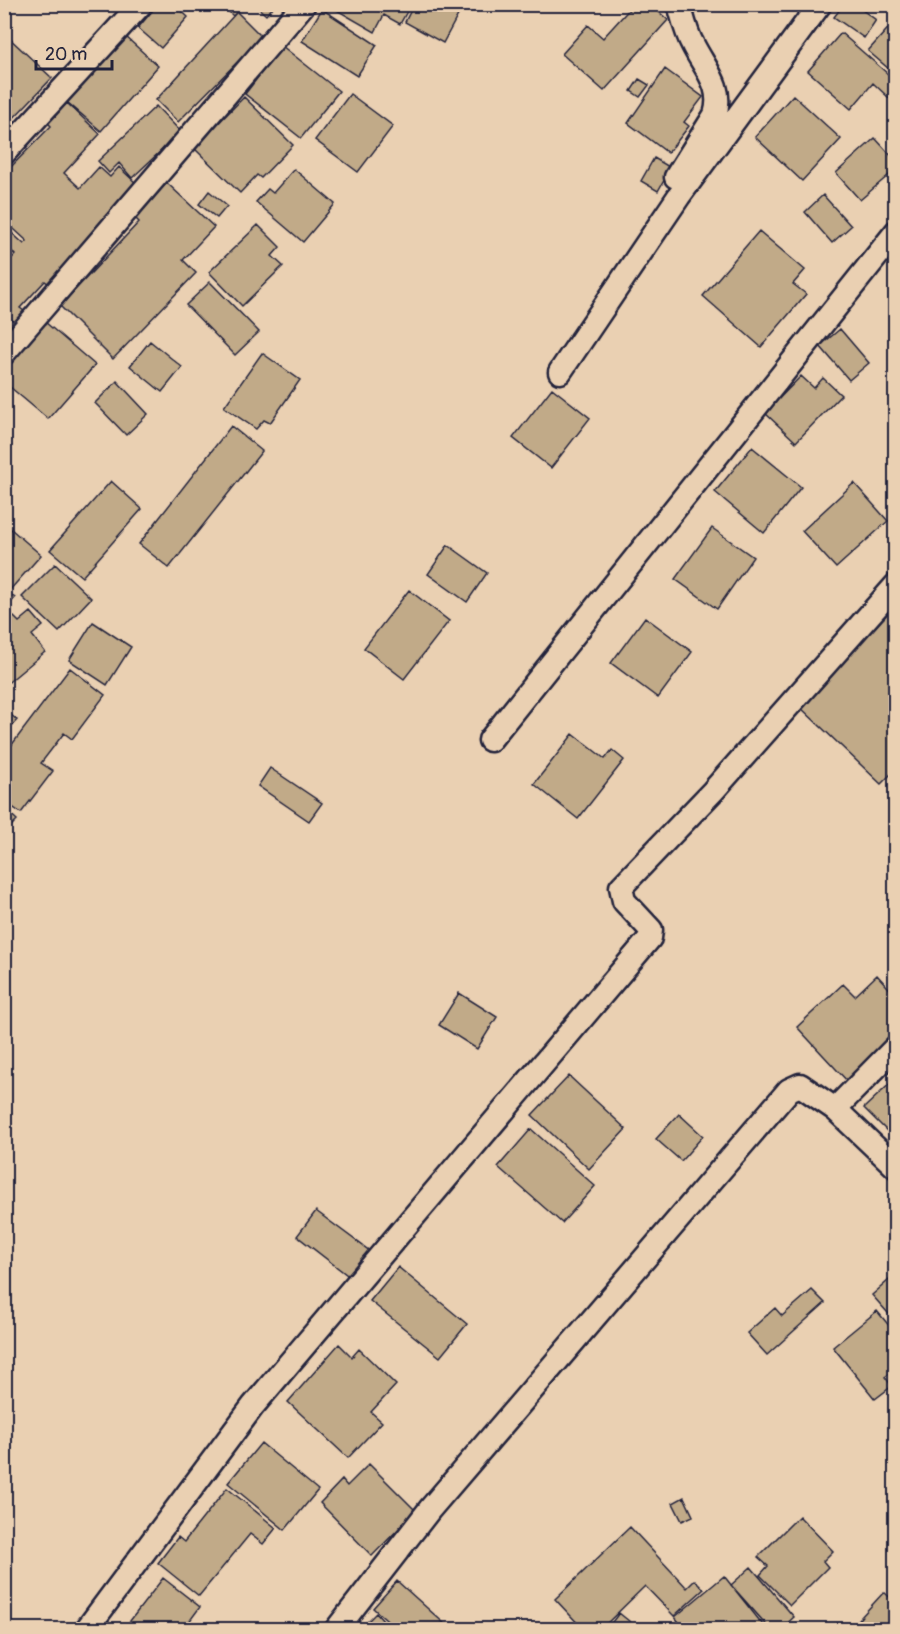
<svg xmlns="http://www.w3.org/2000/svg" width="900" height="1634" viewBox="0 0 900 1634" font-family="Pangolin,sans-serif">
	<rect width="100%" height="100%" fill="#ead0b2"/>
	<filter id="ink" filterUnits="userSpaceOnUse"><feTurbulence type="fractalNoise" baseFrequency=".0167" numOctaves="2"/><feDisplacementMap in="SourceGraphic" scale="12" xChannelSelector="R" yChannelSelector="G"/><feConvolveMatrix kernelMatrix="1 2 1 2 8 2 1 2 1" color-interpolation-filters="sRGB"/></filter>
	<g filter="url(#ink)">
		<path fill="#c1aa88" stroke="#22223b" stroke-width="1.5" d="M 158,4 L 174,4 L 188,17 L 161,48 L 138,28 Z
			M 221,4 L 243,4 L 233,16 Z
			M 254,4 L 276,4 L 266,15 Z
			M 411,4 L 400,24 L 384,15 L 375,32 L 328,5 Z
			M 414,4 L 464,4 L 443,43 L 405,22 Z
			M 634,4 L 650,4 L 668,20 L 604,91 L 562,54 L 588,25 L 603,38 Z
			M 844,4 L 854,4 L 876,20 L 864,38 L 834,17 Z
			M 322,9 L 377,45 L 357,76 L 302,41 Z
			M 237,12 L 262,37 L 178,122 L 156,100 Z
			M 894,22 L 896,23 L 896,75 L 868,51 Z
			M 841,33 L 896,81 L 896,91 L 889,98 L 873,83 L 851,109 L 808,71 Z
			M 7,36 L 52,78 L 4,128 L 4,59 L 9,55 L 4,51 Z
			M 125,36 L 158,66 L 101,131 L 67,102 Z
			M 282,46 L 339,91 L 301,138 L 245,94 Z
			M 665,69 L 703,97 L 684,122 L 689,126 L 668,153 L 628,123 Z
			M 639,79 L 649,85 L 640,97 L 631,91 Z
			M 350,94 L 393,126 L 358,172 L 315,140 Z
			M 793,95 L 841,139 L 802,181 L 755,137 Z
			M 244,97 L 293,145 L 261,178 L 257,175 L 240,193 L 194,148 Z
			M 67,103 L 100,134 L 64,173 L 80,188 L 99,167 L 110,177 L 119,167 L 139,186 L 49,284 L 45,281 L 20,308 L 28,314 L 18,325 L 4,313 L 4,266 L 15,255 L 9,248 L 4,253 L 4,226 L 24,244 L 27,241 L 4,220 L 4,174 L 51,126 L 48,123 Z
			M 156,106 L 181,132 L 132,178 L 119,163 L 109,173 L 98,161 Z
			M 875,138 L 896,161 L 896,169 L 860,200 L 836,173 Z
			M 654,158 L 671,168 L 658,191 L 641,181 Z
			M 294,169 L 335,204 L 303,242 L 256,202 L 268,189 L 273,193 Z
			M 167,183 L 214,227 L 183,260 L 196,273 L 113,359 L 60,306 L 139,222 L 134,217 Z
			M 209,191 L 227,206 L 217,218 L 199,204 Z
			M 823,195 L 851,226 L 832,243 L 805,212 Z
			M 258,225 L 280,247 L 272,256 L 283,266 L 242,306 L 209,272 Z
			M 759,231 L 805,270 L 793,284 L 806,294 L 761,347 L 703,296 Z
			M 210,282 L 259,332 L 235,355 L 186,305 Z
			M 45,322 L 95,365 L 48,419 L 4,382 L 4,369 Z
			M 840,329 L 869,363 L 849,380 L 820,346 Z
			M 150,341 L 182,367 L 162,392 L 130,366 Z
			M 262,353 L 300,380 L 270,423 L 264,420 L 256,429 L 224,407 Z
			M 801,376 L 814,388 L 823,378 L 841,395 L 796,442 L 765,413 Z
			M 117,381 L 148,414 L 126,435 L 95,403 Z
			M 552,388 L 590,418 L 551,468 L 513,438 Z
			M 231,426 L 262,451 L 169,568 L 139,544 Z
			M 752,447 L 801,487 L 764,533 L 715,492 Z
			M 111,481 L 142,509 L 82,577 L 50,550 Z
			M 854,483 L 888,521 L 836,568 L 802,531 Z
			M 4,523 L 41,555 L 9,591 L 4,587 Z
			M 712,528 L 753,557 L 717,609 L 675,579 Z
			M 448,545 L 487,573 L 467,602 L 428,574 Z
			M 55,564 L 91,598 L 59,632 L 22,597 Z
			M 4,589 L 15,598 L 4,610 Z
			M 409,590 L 449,621 L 404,679 L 364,648 Z
			M 896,605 L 896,769 L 881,784 L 799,706 Z
			M 31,612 L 43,626 L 32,635 L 45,652 L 4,686 L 4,623 L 13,616 L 19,622 Z
			M 645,617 L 692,652 L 658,698 L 611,663 Z
			M 93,622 L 131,647 L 107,685 L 69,660 Z
			M 70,668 L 105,695 L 72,739 L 64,733 L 41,763 L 53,771 L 21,813 L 4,801 L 4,755 Z
			M 4,709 L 17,720 L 4,734 Z
			M 573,734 L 605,759 L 612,750 L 624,760 L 578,819 L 534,784 Z
			M 270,768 L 322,803 L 309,821 L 258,786 Z
			M 4,808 L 17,820 L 4,833 Z
			M 877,975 L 896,996 L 896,1040 L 849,1083 L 797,1027 L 843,984 L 855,996 Z
			M 459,993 L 497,1017 L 477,1049 L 439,1025 Z
			M 569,1076 L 626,1129 L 589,1169 L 532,1115 Z
			M 896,1078 L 896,1140 L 864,1108 Z
			M 679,1114 L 703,1136 L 681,1161 L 656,1139 Z
			M 531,1129 L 595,1186 L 562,1223 L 498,1167 Z
			M 316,1211 L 371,1252 L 351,1278 L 297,1236 Z
			M 398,1267 L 467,1324 L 440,1357 L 370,1301 Z
			M 896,1274 L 896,1322 L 872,1295 Z
			M 812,1290 L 825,1303 L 767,1355 L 747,1333 L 775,1308 L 782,1316 Z
			M 877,1311 L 896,1334 L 896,1369 L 885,1377 L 892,1386 L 875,1399 L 833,1347 Z
			M 339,1344 L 352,1357 L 359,1349 L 396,1385 L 371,1412 L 382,1422 L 348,1458 L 288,1402 Z
			M 261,1443 L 318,1490 L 285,1530 L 228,1483 Z
			M 369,1464 L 416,1511 L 372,1556 L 320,1503 L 342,1480 L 347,1486 Z
			M 227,1488 L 276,1528 L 263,1544 L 250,1534 L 199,1596 L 158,1563 L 178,1537 L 184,1542 Z
			M 684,1497 L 693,1516 L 682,1521 L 673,1503 Z
			M 799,1516 L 833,1551 L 823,1561 L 828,1567 L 790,1605 L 760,1575 L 768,1566 L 758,1557 Z
			M 630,1527 L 687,1588 L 695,1580 L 704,1589 L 674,1616 L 645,1586 L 600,1630 L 584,1630 L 555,1599 Z
			M 751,1567 L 794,1617 L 780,1630 L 771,1630 L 731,1585 Z
			M 724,1576 L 767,1630 L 685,1630 L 675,1617 Z
			M 163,1578 L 200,1607 L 183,1630 L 123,1630 Z
			M 397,1581 L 447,1626 L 443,1630 L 397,1630 L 373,1608 Z
			M 884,1592 L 896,1603 L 896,1630 L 849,1630 Z
			M 376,1613 L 391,1630 L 359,1630 Z
			M 619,1613 L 640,1630 L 606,1630 Z"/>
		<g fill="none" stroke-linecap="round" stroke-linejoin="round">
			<g stroke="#22223b" stroke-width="27">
				<path id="minor" d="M 4,153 L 141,4
					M 676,177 L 715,115 C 724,87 705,69 693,45 C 686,33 683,18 679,4
					M 4,353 L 304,4
					M 560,372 L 679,196 L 820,4
					M 490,740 L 896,232
					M 835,1109 L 896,1047
					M 86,1630 L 253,1406 L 650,938 L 651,930 L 624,901 L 621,887 L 713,791 L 896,585
					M 336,1630 L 430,1509 L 789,1090 L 800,1085 L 835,1109 L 896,1167"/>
			</g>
			<use href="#minor" stroke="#ead0b2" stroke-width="22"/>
		</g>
	</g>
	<rect width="900" height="1634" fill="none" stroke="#ead0b2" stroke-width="24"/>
	<rect x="12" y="12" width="876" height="1610" fill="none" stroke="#22223b" stroke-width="2" filter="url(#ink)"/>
	<path d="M36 60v9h76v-9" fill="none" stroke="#22223b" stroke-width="3"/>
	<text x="45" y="60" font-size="18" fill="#22223b" stroke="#ead0b2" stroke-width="4.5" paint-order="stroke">20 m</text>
</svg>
